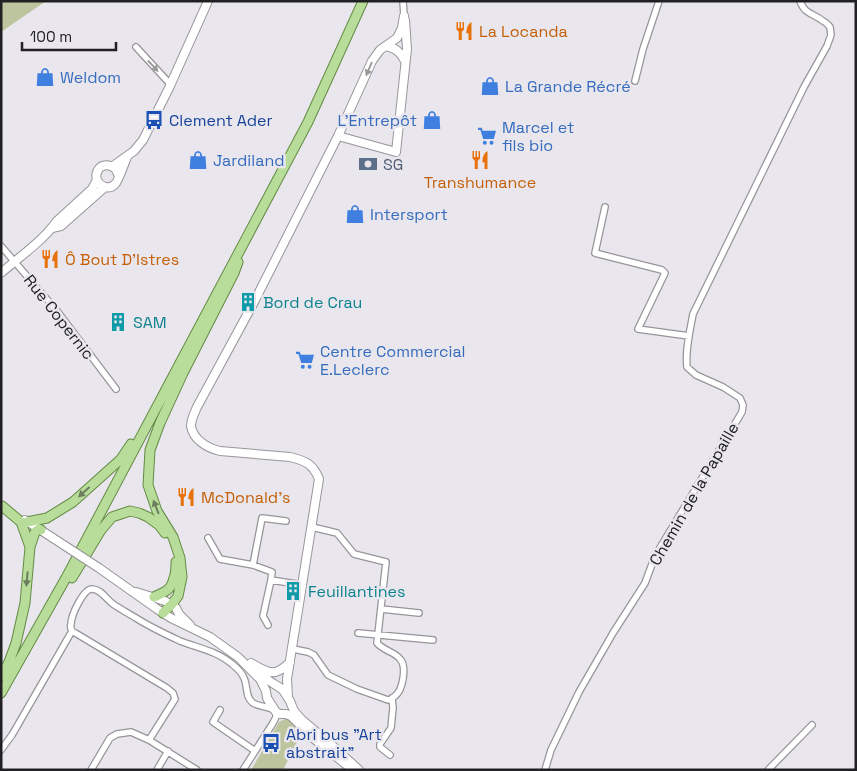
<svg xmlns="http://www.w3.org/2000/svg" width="857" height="771" viewBox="0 0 857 771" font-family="'Space Grotesk',sans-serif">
	<rect width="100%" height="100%" fill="#e9e6ed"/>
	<path fill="#bcc59d" d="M 1,1 L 46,1 L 1,32 Z
		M 287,718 L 292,720 L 302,732 L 283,770 L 251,770 L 279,722 Z"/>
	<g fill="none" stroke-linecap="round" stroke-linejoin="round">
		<g stroke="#97959a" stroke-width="8">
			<path id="street" d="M 403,1 L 404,16
				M 136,47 L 171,85
				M 635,81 L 643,49 L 659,1
				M 605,207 L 595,253 L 662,270 L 665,273 L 638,329 L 689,336
				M 1,246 L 57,311 L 116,389
				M 208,538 L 220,559 L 253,565 L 272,572 L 271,580 L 303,585
				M 253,565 L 262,518 L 286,521
				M 381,609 L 419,613
				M 268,625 L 263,616 L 271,580
				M 72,631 L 167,688 L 173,693 L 175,699 L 149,740
				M 358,633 L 433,640
				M 293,649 L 308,652 L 314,655 L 328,675 L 357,689 L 388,700 C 391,699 393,698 395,696 C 403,690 407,666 400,659 C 395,652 384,651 377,643 L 386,562 L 354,554 L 337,533 L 312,527
				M 220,710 L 213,722 L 255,751
				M 1,750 L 12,735 L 72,631 C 71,629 70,626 71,624 C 71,616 83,589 92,589 C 101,589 106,599 113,604 C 120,609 128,613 136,618 C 150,627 165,634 180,641 C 198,648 217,651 232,664 C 237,668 242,673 244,678 C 248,687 245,697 253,703 C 259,707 268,706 274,710
				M 390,755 L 380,747 L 380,744 L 391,728 L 393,708 L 392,698
				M 91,770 L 110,738 L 117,734 L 131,732 L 149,740 L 197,770
				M 157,770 L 168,751
				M 243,770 L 273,723 L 276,717 L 276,712
				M 545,770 L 551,750 L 579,692 L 613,633 L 645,583 L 655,556 L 742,412 L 743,405 L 740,398 L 723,387 L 696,375 L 687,367 C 685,350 690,331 693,314 L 804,87 L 827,46 L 831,35 L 830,27 C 828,25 826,22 823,21 C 813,13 805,15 800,1
				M 768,770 L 812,725"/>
		</g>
		<g stroke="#97959a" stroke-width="10">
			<path id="secondary" d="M 386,46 C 396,48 400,52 405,61
				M 338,136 L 396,152 L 407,49 L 405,20
				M 113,166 L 134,151 L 143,140 L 169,88 L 208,1
				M 119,176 L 115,168 C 97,157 89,182 105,187 C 109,188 113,187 116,183 C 118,181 125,162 127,157
				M 52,228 L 61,226 L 105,187
				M 1,273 C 18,258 44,240 56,222 L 92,189 L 97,180
				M 25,520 L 53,538
				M 99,568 L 157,609 L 171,618 L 210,637 L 238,657 L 260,679 L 266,691 L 267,698 L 276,712 L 280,714 L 286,714 L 291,716 L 313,738 L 353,770
				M 136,592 L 165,601 L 176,608 L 179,614 L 190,625
				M 251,663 C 268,673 275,678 290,662
				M 259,671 L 268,680 L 274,684 L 279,687 L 283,690 L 290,701 L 294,711 L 301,719 L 335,748 L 359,770
				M 288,697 L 287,679 L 319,479 C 313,464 306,461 290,457 L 220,451 C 208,448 193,440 191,426 C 191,419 195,412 197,407 L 253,304 L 338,136 L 372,61 L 380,50 L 397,38 L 402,28 L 404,16"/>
		</g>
		<g stroke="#648b44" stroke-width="11">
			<path id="primary" d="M 27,522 L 47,518 L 73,502 L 121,459 L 131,444
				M 30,547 L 35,532 L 39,529 L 41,530
				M 72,578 L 101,530 L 112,517 L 130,511 L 139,513 L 148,517 L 159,525 L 165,533
				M 154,597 C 164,592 171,591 174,578 C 176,573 176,567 176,562
				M 163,613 L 172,604 L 178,596 L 182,577 L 180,558 L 173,537 L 157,511 L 148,485 L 150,450 L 160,423 L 183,373 L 234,273 L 238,262
				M 1,676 L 9,662 L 16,643 L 25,603 L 30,547 L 21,522 L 2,506
				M 1,693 L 67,576 L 308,122 L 363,1"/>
		</g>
		<use href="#street" stroke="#fff" stroke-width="5.5"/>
		<use href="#secondary" stroke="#fff" stroke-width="8"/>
		<use href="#primary" stroke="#b8dc99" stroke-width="9"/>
		<g stroke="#97959a" stroke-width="10" stroke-linecap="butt">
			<path id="secondary-bridge" d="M 53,538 L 99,568"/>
		</g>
		<use href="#secondary-bridge" stroke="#fff" stroke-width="8"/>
	</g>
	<defs><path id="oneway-solid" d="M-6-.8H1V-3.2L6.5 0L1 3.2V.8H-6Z" transform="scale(1.25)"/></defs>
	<g fill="#9b9b9c">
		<use href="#oneway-solid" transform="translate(153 66) rotate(47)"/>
		<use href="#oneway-solid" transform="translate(369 69) rotate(113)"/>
	</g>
	<g fill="#6c7e5e">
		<use href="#oneway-solid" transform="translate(84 492) rotate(138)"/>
		<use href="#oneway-solid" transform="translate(156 507) rotate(-111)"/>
		<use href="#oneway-solid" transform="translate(27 579) rotate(95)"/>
	</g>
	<defs>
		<g id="restaurant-bare" transform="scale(1.5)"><path d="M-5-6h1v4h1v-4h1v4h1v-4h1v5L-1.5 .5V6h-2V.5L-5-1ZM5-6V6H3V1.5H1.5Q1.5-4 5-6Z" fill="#e8710a" stroke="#e9e6ed" stroke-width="2.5" paint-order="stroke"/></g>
		<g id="shop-bare" transform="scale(1.5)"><path d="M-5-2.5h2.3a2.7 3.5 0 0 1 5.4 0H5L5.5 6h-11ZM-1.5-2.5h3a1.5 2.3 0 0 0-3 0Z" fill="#3f7fe0" stroke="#e9e6ed" stroke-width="2.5" paint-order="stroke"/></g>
		<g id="bus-bare" transform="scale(1.5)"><path d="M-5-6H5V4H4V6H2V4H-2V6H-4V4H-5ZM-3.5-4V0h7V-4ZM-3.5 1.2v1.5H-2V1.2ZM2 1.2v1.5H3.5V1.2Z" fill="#1a4fb4" stroke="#e9e6ed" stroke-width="2.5" paint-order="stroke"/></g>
		<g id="supermarket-bare" transform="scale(1.5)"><path d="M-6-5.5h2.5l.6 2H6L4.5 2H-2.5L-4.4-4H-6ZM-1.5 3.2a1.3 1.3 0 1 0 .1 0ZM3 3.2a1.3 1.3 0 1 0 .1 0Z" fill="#3f7fe0" stroke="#e9e6ed" stroke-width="2.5" paint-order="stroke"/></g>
		<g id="bank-bare" transform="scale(1.5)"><path d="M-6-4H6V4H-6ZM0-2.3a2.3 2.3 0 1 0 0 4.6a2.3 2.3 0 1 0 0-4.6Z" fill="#5c6f8a" stroke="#e9e6ed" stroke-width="2.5" paint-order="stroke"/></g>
		<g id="building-bare" transform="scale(1.5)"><path d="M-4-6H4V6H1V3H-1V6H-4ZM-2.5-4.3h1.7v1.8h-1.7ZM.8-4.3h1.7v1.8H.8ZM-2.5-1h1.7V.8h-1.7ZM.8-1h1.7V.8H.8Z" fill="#0f9aa8" stroke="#e9e6ed" stroke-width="2.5" paint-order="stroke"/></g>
	</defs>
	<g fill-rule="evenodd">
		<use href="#restaurant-bare" x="464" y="31"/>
		<use href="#shop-bare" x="45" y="77"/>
		<use href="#shop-bare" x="490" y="86"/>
		<use href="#bus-bare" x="154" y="120"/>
		<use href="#shop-bare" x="432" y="120"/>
		<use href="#supermarket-bare" x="487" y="136"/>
		<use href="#shop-bare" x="198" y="160"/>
		<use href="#restaurant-bare" x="480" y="160"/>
		<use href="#bank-bare" x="368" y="164"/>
		<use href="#shop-bare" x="355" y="214"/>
		<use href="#restaurant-bare" x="50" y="259"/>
		<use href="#building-bare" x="248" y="302"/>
		<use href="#building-bare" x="118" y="322"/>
		<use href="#supermarket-bare" x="305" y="360"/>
		<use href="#restaurant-bare" x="186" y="497"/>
		<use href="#building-bare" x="293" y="591"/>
		<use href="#bus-bare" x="271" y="743"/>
	</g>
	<g text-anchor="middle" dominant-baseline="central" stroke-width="5" stroke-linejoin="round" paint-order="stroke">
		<g font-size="16" fill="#c56008" stroke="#e9e6ed" text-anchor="start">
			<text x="479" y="31">La Locanda</text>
			<text x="480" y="182" text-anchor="middle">Transhumance</text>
			<text x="65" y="259">Ô Bout D'Istres</text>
			<text x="201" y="497">McDonald's</text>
		</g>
		<g font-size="16" fill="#366cbe" stroke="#e9e6ed" text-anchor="start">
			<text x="60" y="77">Weldom</text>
			<text x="505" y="86">La Grande Récré</text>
			<text x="417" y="120" text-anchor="end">L'Entrepôt</text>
			<text x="502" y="127">Marcel et<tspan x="502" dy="18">fils bio</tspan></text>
			<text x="213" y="160">Jardiland</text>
			<text x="370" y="214">Intersport</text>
			<text x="320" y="351">Centre Commercial<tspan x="320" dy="18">E.Leclerc</tspan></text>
		</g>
		<g font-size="16" fill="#164399" stroke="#e9e6ed" text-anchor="start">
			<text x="169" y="120">Clement Ader</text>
			<text x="286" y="734">Abri bus "Art<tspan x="286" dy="18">abstrait"</tspan></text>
		</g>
		<g font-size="16" fill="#4e5e75" stroke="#e9e6ed" text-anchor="start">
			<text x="383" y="164">SG</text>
		</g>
		<g font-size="16" fill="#0d838f" stroke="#e9e6ed" text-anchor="start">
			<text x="263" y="302">Bord de Crau</text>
			<text x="133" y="322">SAM</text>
			<text x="308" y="591">Feuillantines</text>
		</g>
		<g font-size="16" fill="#212023" stroke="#e9e6ed">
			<text transform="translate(59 317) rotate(52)">Rue Copernic</text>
			<text transform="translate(694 494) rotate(-60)">Chemin de la Papaille</text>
		</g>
	</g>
	<rect width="857" height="771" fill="none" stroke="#212023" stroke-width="5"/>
	<path d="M22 42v8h94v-8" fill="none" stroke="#212023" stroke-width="2.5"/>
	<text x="30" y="42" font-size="15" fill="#212023" stroke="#e9e6ed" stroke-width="4" paint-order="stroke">100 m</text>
</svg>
